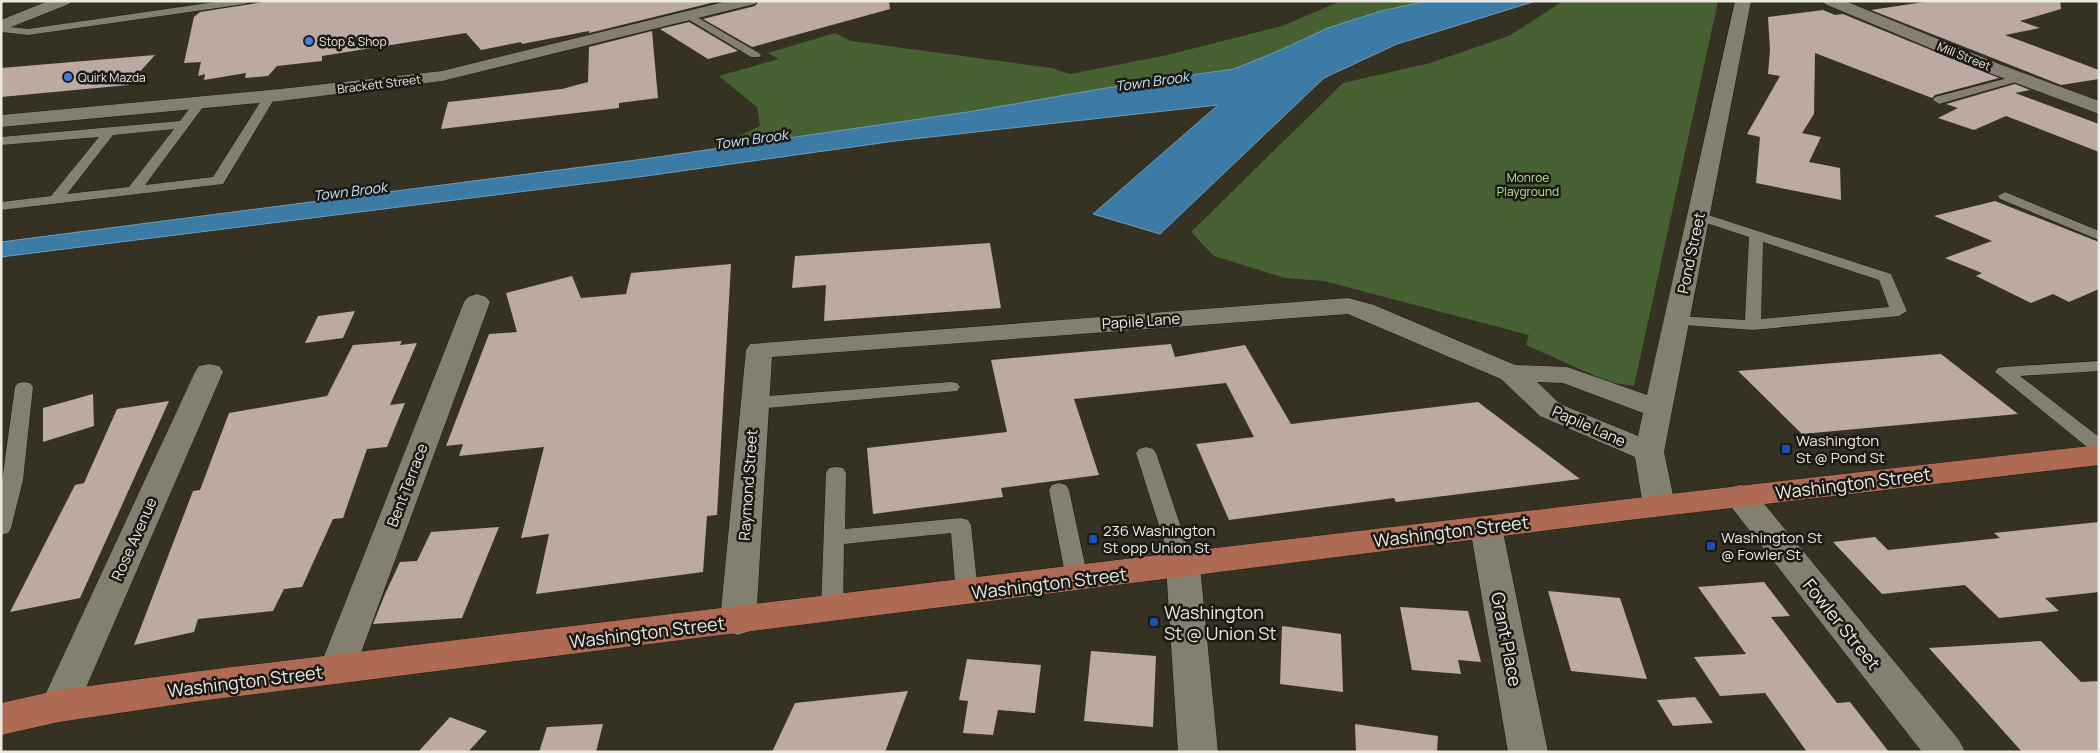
<svg xmlns="http://www.w3.org/2000/svg" width="2100" height="753" viewBox="0 0 2100 753" font-family="Manrope,sans-serif">
	<rect width="100%" height="100%" fill="#353224"/>
	<path fill="#486133" d="M 1341,1 L 1427,1 L 1381,11 L 1234,69 L 1141,82 L 968,112 L 711,149 L 760,126 L 757,107 L 719,76 L 779,59 L 768,53 L 835,33 L 851,41 L 1051,68 L 1070,74 L 1163,56 L 1282,26 Z
		M 1563,1 L 1718,1 L 1634,386 L 1609,382 L 1526,345 L 1529,335 L 1324,281 L 1285,278 L 1214,256 L 1191,232 L 1343,83 L 1430,63 L 1509,36 Z"/>
	<path fill="#3b7ba5" stroke="#709cb7" d="M 1427,1 L 1536,1 L 1397,44 L 1324,78 L 1160,234 L 1093,214 L 1218,105 L 895,141 L 646,176 L 1,257 L 1,242 L 644,159 L 968,112 L 1141,82 L 1234,69 L 1276,52 L 1328,28 L 1381,11 Z"/>
	<path fill="#bba9a2" d="M 270,1 L 719,1 L 589,33 L 589,31 L 522,44 L 521,42 L 481,50 L 466,33 L 322,56 L 322,61 L 277,66 L 268,76 L 245,78 L 246,73 L 204,80 L 205,74 L 198,76 L 201,62 L 184,63 L 194,17 L 200,12 Z
		M 759,1 L 889,1 L 890,9 L 752,47 L 703,19 L 755,6 Z
		M 1931,1 L 2060,1 L 2061,9 L 2020,21 L 2040,28 L 2005,35 L 2099,70 L 2099,79 L 2061,85 L 1871,10 Z
		M 1823,10 L 1835,15 L 1843,14 L 1999,78 L 1935,95 L 1932,98 L 1815,53 L 1814,114 L 1802,133 L 1821,137 L 1809,162 L 1840,168 L 1841,200 L 1756,183 L 1760,137 L 1747,134 L 1780,76 L 1768,74 L 1770,50 L 1768,17 Z
		M 689,22 L 738,51 L 708,59 L 660,29 Z
		M 652,31 L 658,98 L 619,103 L 619,108 L 441,129 L 448,102 L 562,89 L 588,82 L 589,47 Z
		M 155,55 L 128,85 L 1,97 L 1,68 Z
		M 2015,84 L 2030,90 L 2015,93 L 2099,124 L 2099,152 L 2006,116 L 1974,130 L 1938,118 L 1958,108 L 1946,104 Z
		M 1995,201 L 2099,242 L 2099,289 L 2069,302 L 2053,294 L 2031,303 L 1976,276 L 1982,273 L 1945,258 L 1992,241 L 1934,216 Z
		M 990,243 L 1001,308 L 824,321 L 826,285 L 792,288 L 795,256 Z
		M 731,264 L 717,515 L 707,516 L 703,572 L 536,594 L 549,534 L 521,538 L 544,447 L 459,456 L 463,444 L 446,446 L 489,334 L 517,332 L 506,293 L 572,276 L 581,298 L 626,294 L 631,273 Z
		M 355,311 L 343,338 L 305,343 L 318,316 Z
		M 402,341 L 400,345 L 417,343 L 390,405 L 405,403 L 387,447 L 367,449 L 343,518 L 333,519 L 302,587 L 284,589 L 273,611 L 198,619 L 194,632 L 134,645 L 193,491 L 200,490 L 229,413 L 327,396 L 353,345 Z
		M 1171,344 L 1175,357 L 1245,345 L 1291,424 L 1478,402 L 1580,479 L 1396,502 L 1394,498 L 1229,520 L 1196,444 L 1254,437 L 1226,383 L 1074,399 L 1099,475 L 1001,488 L 1003,497 L 873,514 L 867,448 L 1007,432 L 991,360 Z
		M 1941,354 L 2018,414 L 1802,434 L 1738,371 Z
		M 93,394 L 94,426 L 43,442 L 43,408 Z
		M 169,401 L 80,598 L 10,612 L 75,485 L 84,483 L 117,409 Z
		M 2099,522 L 2099,592 L 2045,598 L 2059,611 L 1999,618 L 1965,585 L 1882,594 L 1833,542 L 1875,537 L 1888,550 L 2000,538 L 1994,533 Z
		M 499,527 L 462,618 L 373,624 L 385,594 L 400,562 L 417,561 L 431,532 Z
		M 1764,582 L 1790,616 L 1771,617 L 1837,703 L 1850,702 L 1889,752 L 1807,752 L 1765,693 L 1720,696 L 1694,657 L 1746,654 L 1698,587 Z
		M 1548,591 L 1620,598 L 1647,679 L 1571,671 Z
		M 1400,607 L 1468,611 L 1481,662 L 1458,660 L 1461,674 L 1412,670 Z
		M 1282,626 L 1341,634 L 1343,692 L 1280,684 Z
		M 2041,641 L 2081,682 L 2099,681 L 2099,752 L 2022,752 L 1929,648 Z
		M 1091,651 L 1156,656 L 1153,727 L 1084,721 Z
		M 967,659 L 1041,665 L 1035,713 L 998,710 L 993,735 L 963,733 L 968,701 L 959,700 Z
		M 908,691 L 885,752 L 772,752 L 795,703 Z
		M 1695,697 L 1713,723 L 1673,726 L 1657,700 Z
		M 450,717 L 487,731 L 468,752 L 418,752 Z
		M 603,724 L 596,752 L 539,752 L 547,727 Z
		M 1355,724 L 1438,736 L 1437,752 L 1356,752 Z"/>
	<g fill="none" stroke-linecap="round" stroke-linejoin="round">
		<g stroke="#1c190d" stroke-width="1">
			<path id="service" d="M 222,1 L 250,1 L 245,4 L 28,35 L 1,32 L 1,26 L 28,29 Z
				M 690,13 L 759,53 L 761,55 L 759,57 L 751,57 L 686,18 L 685,16 Z
				M 2019,75 L 2023,76 L 2023,80 L 1939,104 L 1933,100 L 1935,97 Z
				M 270,92 L 276,96 L 223,184 L 1,210 L 1,202 L 51,196 L 99,137 L 1,145 L 1,137 L 180,121 L 196,100 L 200,99 L 206,103 L 145,185 L 213,177 L 264,96 ZM 174,129 L 129,187 L 67,194 L 113,135 Z
				M 2005,192 L 2099,231 L 2099,240 L 2000,199 L 1998,196 Z
				M 1699,212 L 1891,274 L 1907,311 L 1899,316 L 1753,330 L 1670,324 L 1668,321 L 1670,318 L 1676,316 L 1745,320 L 1749,237 L 1694,219 L 1692,216 ZM 1763,242 L 1879,280 L 1889,307 L 1761,319 Z
				M 2099,361 L 2099,371 L 2020,376 L 2099,437 L 2099,453 L 2092,451 L 1995,372 L 1998,368 L 2004,367 Z
				M 24,382 L 30,383 L 33,387 L 23,480 L 11,528 L 8,533 L 1,535 L 1,488 L 15,387 L 18,383 Z
				M 951,382 L 957,383 L 960,387 L 957,391 L 755,409 L 749,407 L 746,403 L 749,399 L 755,397 Z
				M 1146,447 L 1153,449 L 1156,453 L 1194,566 L 1191,572 L 1183,574 L 1175,572 L 1172,566 L 1136,453 L 1139,449 Z
				M 836,467 L 843,468 L 846,473 L 845,529 L 961,518 L 968,520 L 971,525 L 978,593 L 975,599 L 967,601 L 959,599 L 956,593 L 951,533 L 844,544 L 843,610 L 840,616 L 832,618 L 824,616 L 821,610 L 826,473 L 829,468 Z
				M 1059,483 L 1066,485 L 1069,490 L 1088,579 L 1085,585 L 1077,587 L 1069,585 L 1066,579 L 1049,490 L 1052,485 Z"/>
		</g>
		<g stroke="#1c190d" stroke-width="1">
			<path id="minor" d="M 1735,1 L 1751,1 L 1664,452 L 1675,505 L 1670,513 L 1659,516 L 1648,513 L 1643,505 L 1635,457 L 1540,416 L 1501,379 L 1348,314 L 772,357 L 756,621 L 750,631 L 738,635 L 726,631 L 720,621 L 746,350 L 750,344 L 1348,298 L 1374,305 L 1515,365 L 1567,367 L 1647,395 ZM 1537,382 L 1563,383 L 1643,413 L 1638,436 L 1560,404 Z
				M 1823,1 L 1845,1 L 1999,64 L 2099,101 L 2099,114 L 1987,72 L 1825,4 Z
				M 477,294 L 486,297 L 490,302 L 355,669 L 350,679 L 337,684 L 324,679 L 319,669 L 464,302 L 468,297 Z
				M 209,364 L 219,366 L 223,372 L 78,706 L 72,717 L 59,722 L 46,717 L 40,706 L 195,372 L 199,366 Z
				M 1740,485 L 1751,488 L 1959,740 L 1965,752 L 1922,752 L 1729,504 L 1724,496 L 1729,488 Z
				M 1486,516 L 1497,519 L 1502,527 L 1548,752 L 1508,752 L 1470,527 L 1475,519 Z
				M 1183,554 L 1195,557 L 1200,566 L 1218,752 L 1178,752 L 1166,566 L 1171,557 Z"/>
		</g>
		<g stroke="#1c190d" stroke-width="1">
			<path id="tertiary" d="M 728,1 L 757,1 L 755,4 L 442,81 L 280,101 L 1,127 L 1,115 L 280,89 L 442,71 Z"/>
		</g>
		<g stroke="#1c190d" stroke-width="1">
			<path id="secondary" d="M 48,1 L 71,1 L 69,4 L 1,31 L 1,20 Z"/>
		</g>
		<g stroke="#1c190d" stroke-width="1">
			<path id="primary" d="M 2099,445 L 2099,465 L 1629,520 L 200,701 L 59,722 L 1,735 L 1,703 L 59,690 L 200,671 C 833,595 1465,516 2099,445 Z"/>
		</g>
		<use href="#service" fill="#848071" fill-rule="evenodd"/>
		<use href="#minor" fill="#848071" fill-rule="evenodd"/>
		<use href="#tertiary" fill="#848071" fill-rule="evenodd"/>
		<use href="#secondary" fill="#848071" fill-rule="evenodd"/>
		<use href="#primary" fill="#af6a53" fill-rule="evenodd"/>
	</g>
	<g fill="#3f7fe0" stroke="#1b1913" stroke-width="2">
		<circle cx="309" cy="41" r="5"/>
		<circle cx="68" cy="77" r="5"/>
	</g>
	<g fill="#1a4fb4" stroke="#1b1913" stroke-width="2">
		<rect x="1781" y="444" width="10" height="10" rx="2.5"/>
		<rect x="1088" y="534" width="10" height="10" rx="2.5"/>
		<rect x="1706" y="541" width="10" height="10" rx="2.5"/>
		<rect x="1149" y="617" width="10" height="10" rx="2.5"/>
	</g>
	<g text-anchor="middle" dominant-baseline="central" stroke-width="5" stroke-linejoin="round" paint-order="stroke">
		<g font-size="12" fill="#ebe9e0" stroke="#1b1913" text-anchor="start">
			<text x="319" y="41">Stop &amp; Shop</text>
			<text x="78" y="77">Quirk Mazda</text>
		</g>
		<g font-size="12" fill="#ebe9e0" stroke="#1b1913">
			<text transform="translate(1964 56) rotate(22)">Mill Street</text>
			<text transform="translate(379 84) rotate(-7)">Brackett Street</text>
		</g>
		<g font-size="12" fill="#b4e48f" stroke="#1b1913">
			<text x="1528" y="177">Monroe<tspan x="1528" dy="14">Playground</tspan></text>
		</g>
		<g font-size="14" font-style="italic" fill="#c1e3fb" stroke="#1b1913">
			<text transform="translate(1152 81) rotate(-8)">Town Brook</text>
			<text transform="translate(751 139) rotate(-8)">Town Brook</text>
			<text transform="translate(350 191) rotate(-7)">Town Brook</text>
		</g>
		<g font-size="15" fill="#ebe9e0" stroke="#1b1913">
			<text transform="translate(1691 253) rotate(-78)">Pond Street</text>
			<text transform="translate(1141 321) rotate(-4)">Papile Lane</text>
			<text transform="translate(1589 426) rotate(24)">Papile Lane</text>
			<text transform="translate(407 485) rotate(-69)">Bent Terrace</text>
			<text transform="translate(748 485) rotate(-86)">Raymond Street</text>
			<text transform="translate(134 539) rotate(-66)">Rose Avenue</text>
		</g>
		<g font-size="15" fill="#ebe9e0" stroke="#1b1913" text-anchor="start">
			<text x="1796" y="440">Washington<tspan x="1796" dy="17">St @ Pond St</tspan></text>
			<text x="1103" y="530">236 Washington<tspan x="1103" dy="17">St opp Union St</tspan></text>
			<text x="1721" y="537">Washington St<tspan x="1721" dy="17">@ Fowler St</tspan></text>
		</g>
		<g font-size="18" fill="#ebe9e0" stroke="#1b1913">
			<text transform="translate(1853 483) rotate(-7)">Washington Street</text>
			<text transform="translate(1451 531) rotate(-7)">Washington Street</text>
			<text transform="translate(1049 583) rotate(-7)">Washington Street</text>
			<text transform="translate(1842 624) rotate(51)">Fowler Street</text>
			<text transform="translate(647 632) rotate(-7)">Washington Street</text>
			<text transform="translate(1507 639) rotate(79)">Grant Place</text>
			<text transform="translate(245 681) rotate(-7)">Washington Street</text>
		</g>
		<g font-size="18" fill="#ebe9e0" stroke="#1b1913" text-anchor="start">
			<text x="1164" y="612">Washington<tspan x="1164" dy="21">St @ Union St</tspan></text>
		</g>
	</g>
	<rect width="2100" height="753" fill="none" stroke="#ebe9e0" stroke-width="5"/>
</svg>
